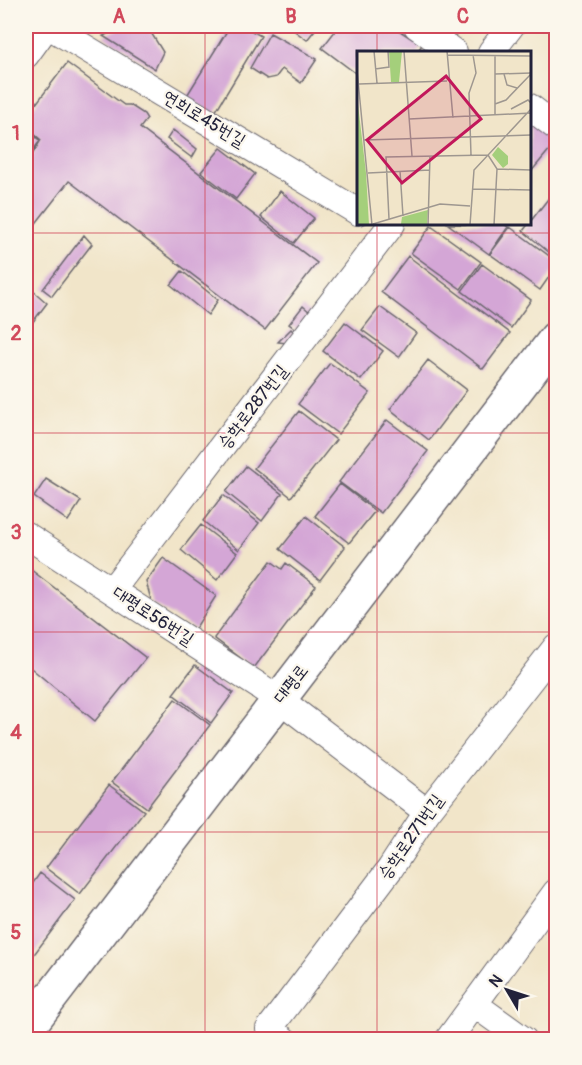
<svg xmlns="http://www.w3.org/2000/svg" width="582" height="1065" viewBox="0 0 582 1065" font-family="Pangolin,'Poor Story',sans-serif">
	<rect width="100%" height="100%" fill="#fbf7ec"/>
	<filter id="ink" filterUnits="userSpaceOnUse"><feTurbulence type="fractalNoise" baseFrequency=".0167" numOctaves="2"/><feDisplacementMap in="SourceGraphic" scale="12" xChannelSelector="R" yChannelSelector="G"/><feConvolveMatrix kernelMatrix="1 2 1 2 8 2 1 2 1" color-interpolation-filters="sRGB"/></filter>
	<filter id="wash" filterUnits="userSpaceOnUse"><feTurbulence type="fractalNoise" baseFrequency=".008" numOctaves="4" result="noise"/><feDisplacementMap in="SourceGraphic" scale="24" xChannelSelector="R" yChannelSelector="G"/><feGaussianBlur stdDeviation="1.35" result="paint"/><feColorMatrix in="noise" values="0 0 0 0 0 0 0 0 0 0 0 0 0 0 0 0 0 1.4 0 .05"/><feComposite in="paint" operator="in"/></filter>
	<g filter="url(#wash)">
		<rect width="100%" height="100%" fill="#f1e5c9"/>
		<g id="blocks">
			<path fill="#d4a6d6" d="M 120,26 L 147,26 L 163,52 L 155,69 L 103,36 L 121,28 Z
				M 230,26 L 243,26 L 261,36 L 214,114 L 186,97 Z
				M 288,26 L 318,26 L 307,40 Z
				M 339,26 L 392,26 L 422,45 L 417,52 L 358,52 L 358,75 L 322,48 Z
				M 270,33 L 317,59 L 301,83 L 282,69 L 276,77 L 267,79 L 250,68 Z
				M 67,63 L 124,105 L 130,105 L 144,114 L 147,119 L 140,128 L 317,263 L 265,330 L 69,181 L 26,236 L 26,165 L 41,140 L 26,127 L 26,117 Z
				M 530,122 L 556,142 L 530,173 Z
				M 26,128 L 40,141 L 26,159 Z
				M 173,130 L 197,149 L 192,158 L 167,139 Z
				M 221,148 L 255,174 L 236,199 L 201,172 Z
				M 555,190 L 556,192 L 556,258 L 523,231 Z
				M 280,191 L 314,218 L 294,243 L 261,217 Z
				M 448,224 L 504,224 L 508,227 L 489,254 Z
				M 431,226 L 481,262 L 461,289 L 411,253 Z
				M 510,227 L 556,261 L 556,267 L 540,290 L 490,254 Z
				M 84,235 L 92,244 L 52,296 L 43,289 Z
				M 408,256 L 510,333 L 483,369 L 381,292 Z
				M 482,264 L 531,300 L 511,328 L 462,291 Z
				M 182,271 L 218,300 L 208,315 L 171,285 Z
				M 30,288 L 47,303 L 26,331 L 26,294 Z
				M 303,306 L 311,313 L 297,330 L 289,324 Z
				M 380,307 L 416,333 L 399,357 L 362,330 Z
				M 345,322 L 383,351 L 361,380 L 323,351 Z
				M 291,329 L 295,333 L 287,343 L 278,342 Z
				M 428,360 L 467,390 L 429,440 L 390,409 Z
				M 330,363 L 370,393 L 338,434 L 298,404 Z
				M 299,411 L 336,440 L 291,497 L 254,468 Z
				M 387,420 L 428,451 L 381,513 L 339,482 Z
				M 246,466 L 282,494 L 262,521 L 226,492 Z
				M 46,479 L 81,501 L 68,521 L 34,497 Z
				M 340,484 L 375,511 L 349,543 L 315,516 Z
				M 223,495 L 259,523 L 239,550 L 203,521 Z
				M 306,516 L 345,547 L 320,580 L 280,549 Z
				M 201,525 L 237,553 L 217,580 L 181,550 Z
				M 163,558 L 216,596 L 195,629 L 152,603 L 146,582 Z
				M 271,561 L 282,569 L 286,563 L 316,586 L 254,668 L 214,638 Z
				M 26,566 L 146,658 L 95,721 L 26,664 Z
				M 195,665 L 233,693 L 211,723 L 173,694 Z
				M 175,699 L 210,725 L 147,808 L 112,782 Z
				M 109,785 L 144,811 L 80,894 L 46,868 Z
				M 40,873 L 75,900 L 26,965 L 26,893 Z"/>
		</g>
	</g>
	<g filter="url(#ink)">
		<use href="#blocks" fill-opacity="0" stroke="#6a666d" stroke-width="1.5"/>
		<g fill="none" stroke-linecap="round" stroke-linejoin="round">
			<g stroke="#6a666d" stroke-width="28">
				<path id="minor" d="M 49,26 L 358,212
					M 417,26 L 454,52
					M 491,52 L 511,26
					M 26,55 L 47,26
					M 530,107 L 556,127
					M 26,535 L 279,699 L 427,812
					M 112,590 L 392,224
					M 474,1004 L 524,1040
					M 284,1040 L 269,1029 L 390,869 L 427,812 L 556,647
					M 448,1040 L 556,892"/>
			</g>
			<g stroke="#6a666d" stroke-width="36">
				<path id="tertiary" d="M 26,1030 L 556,338"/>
			</g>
			<use href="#minor" stroke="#fff" stroke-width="26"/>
			<use href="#tertiary" stroke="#fff" stroke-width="33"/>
		</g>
	</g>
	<path fill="none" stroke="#d1495b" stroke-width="1.5" stroke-opacity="0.55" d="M 205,26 L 205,1040M 377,26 L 377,52M 377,224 L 377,1040M 26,233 L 556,233M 26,433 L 556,433M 26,632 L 556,632M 26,832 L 556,832"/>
	<g text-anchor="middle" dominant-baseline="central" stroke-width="4.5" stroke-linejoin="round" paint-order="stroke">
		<g font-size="18" fill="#22223b" stroke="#fbf7ec">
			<text transform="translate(204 119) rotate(31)">연희로45번길</text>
			<text transform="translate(253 407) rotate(-52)">승학로287번길</text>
			<text transform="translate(153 616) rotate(33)">대평로56번길</text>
			<text transform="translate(291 684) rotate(-52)">대평로</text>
			<text transform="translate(411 837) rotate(-55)">승학로271번길</text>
		</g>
	</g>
	<g transform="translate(357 51)">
		<rect width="174" height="174" fill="#f1e5c9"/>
		<path d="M 32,0 L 45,0 L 42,31 L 34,31 ZM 0,45 L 9,122 L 12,174 L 0,174 ZM 141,96 L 151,105 L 151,113 L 146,117 L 135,104 ZM 71,159 L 70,173 L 44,173 L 45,166 Z" fill="#a4cf7b"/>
		<path fill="none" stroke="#9e9790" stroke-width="1.5" d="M 17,0 L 20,32M 47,0 L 55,105M 90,0 L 96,67M 90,4 L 174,5M 138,4 L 138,63M 18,18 L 32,16 L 31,0M 0,19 L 15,174M 138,23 L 174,22M 147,23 L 150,34 L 160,37M 2,33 L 90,30M 138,53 L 149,49 L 174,23M 154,58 L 171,49 L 174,52M 52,68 L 174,62M 7,89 L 174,84M 114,104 L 112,42 L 119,22 L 116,4M 43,120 L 46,165M 11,122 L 73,119M 115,138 L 174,139M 32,168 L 29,106 L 131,104 L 140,118 L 174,119M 16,173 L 83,153 L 113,155M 71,174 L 73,105M 113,174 L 117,119 L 174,58M 137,174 L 140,118"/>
		<path fill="#c2185b" fill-opacity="0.15" stroke="#c2185b" stroke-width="3" d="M 89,25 L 124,68 L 45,132 L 10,89 Z"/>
		<rect width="174" height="174" fill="none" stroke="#22223b" stroke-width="3"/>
	</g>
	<rect width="582" height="1065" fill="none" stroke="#fbf7ec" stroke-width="66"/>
	<g transform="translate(507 990) rotate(309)" stroke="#fbf7ec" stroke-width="4.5" paint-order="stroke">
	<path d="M0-4.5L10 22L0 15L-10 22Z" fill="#22223b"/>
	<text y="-9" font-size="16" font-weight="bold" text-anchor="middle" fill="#22223b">N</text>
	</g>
	<rect x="33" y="33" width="516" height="999" fill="none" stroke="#d1495b" stroke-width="2"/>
	<g font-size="20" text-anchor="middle" font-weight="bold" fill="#d1495b">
		<text x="119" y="23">A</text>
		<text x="291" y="23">B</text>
		<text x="463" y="23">C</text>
		<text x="16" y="140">1</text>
		<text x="16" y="340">2</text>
		<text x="16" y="539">3</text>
		<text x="16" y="739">4</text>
		<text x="16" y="939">5</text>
	</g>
</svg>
